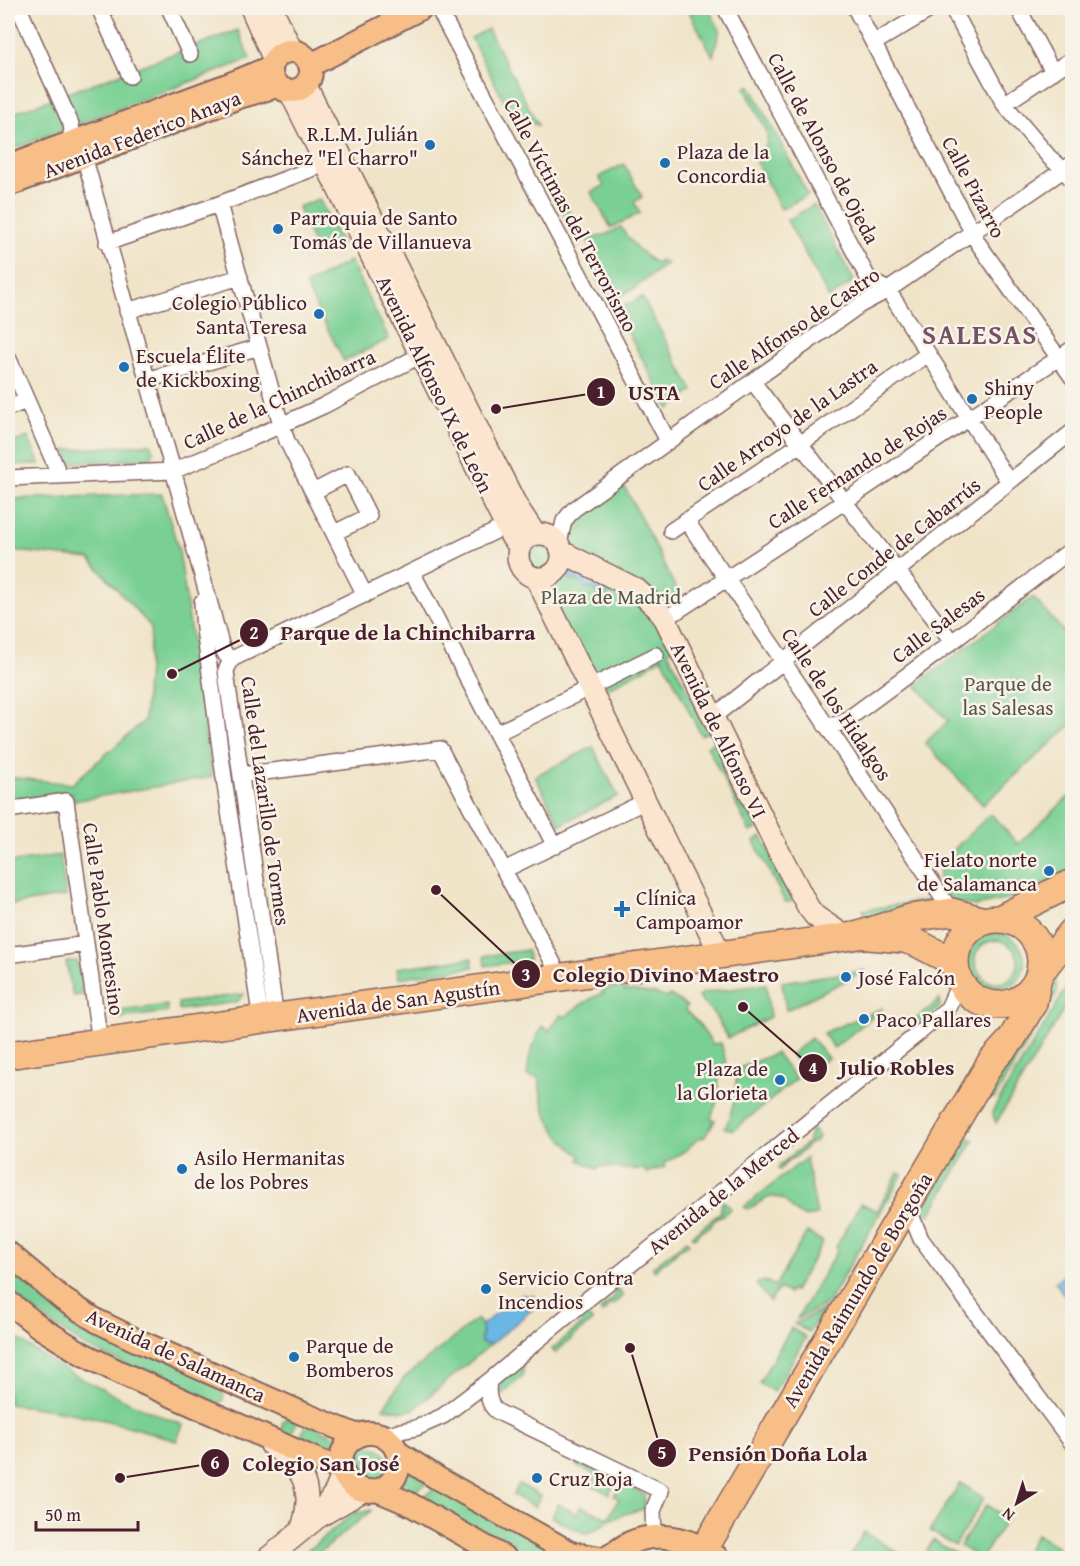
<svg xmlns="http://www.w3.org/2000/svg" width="1080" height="1566" viewBox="0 0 1080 1566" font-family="'Gentium Book Plus',serif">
	<rect width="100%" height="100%" fill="#f7f3e8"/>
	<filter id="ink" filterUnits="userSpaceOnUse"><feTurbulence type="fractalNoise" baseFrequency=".0167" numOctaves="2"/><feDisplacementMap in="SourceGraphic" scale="12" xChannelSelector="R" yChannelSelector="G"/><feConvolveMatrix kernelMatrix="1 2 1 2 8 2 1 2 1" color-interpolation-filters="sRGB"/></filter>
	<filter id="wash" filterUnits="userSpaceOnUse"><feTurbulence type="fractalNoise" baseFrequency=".008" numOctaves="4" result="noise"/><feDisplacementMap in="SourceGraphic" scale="24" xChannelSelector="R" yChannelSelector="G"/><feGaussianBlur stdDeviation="1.35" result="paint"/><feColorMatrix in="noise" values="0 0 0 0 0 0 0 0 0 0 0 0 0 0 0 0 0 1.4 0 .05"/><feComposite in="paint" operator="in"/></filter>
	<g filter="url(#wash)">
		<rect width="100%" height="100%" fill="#f0e4c8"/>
		<path fill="#7ad094" stroke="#627860" stroke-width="1.5" fill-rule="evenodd" d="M 687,8 L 708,8 L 720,30 L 713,56 Z
			M 488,29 L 538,125 L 513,118 L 471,38 Z
			M 238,30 L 250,59 L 8,151 L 8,115 Z
			M 750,85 L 808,195 L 781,209 L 753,156 C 764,151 769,145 767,132 L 745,88 Z
			M 624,164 L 642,197 L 634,202 L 640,213 L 611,228 L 591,192 L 604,186 L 599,177 Z
			M 544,169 L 547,172 L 581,232 C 594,243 607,234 621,227 C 630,243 641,254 657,264 L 660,260 L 667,263 L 635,288 L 610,301 L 589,260 L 595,256 L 593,253 L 594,252 L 588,241 L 586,239 L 579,241 L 541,170 Z
			M 319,199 L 341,243 L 317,254 L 298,207 Z
			M 814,205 L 854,281 L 829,298 L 787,220 Z
			M 350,261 L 389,339 L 344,361 L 305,285 Z
			M 642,297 L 693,391 L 669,409 L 616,310 Z
			M 28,437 L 40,464 L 8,465 L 8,444 Z
			M 151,444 L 153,452 L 151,459 L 71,463 L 66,450 Z
			M 619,476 L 645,526 L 681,599 L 665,619 L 677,645 L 668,652 L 709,732 L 701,735 L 662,657 L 648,667 L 604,690 L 589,688 L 543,578 C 569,571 563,543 564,521 Z
			M 162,494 L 179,551 L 212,777 L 74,801 L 72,792 L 8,802 L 8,777 L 72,784 L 144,721 L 151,627 L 90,559 L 8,550 L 8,499 Z
			M525 557a15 15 0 1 1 30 0a15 15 0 1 1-30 0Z
			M 1033,597 L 1072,641 L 1072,724 L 983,805 L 925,743 L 948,721 L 916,685 Z
			M 714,742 L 757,829 L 750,832 L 707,746 Z
			M 593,747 L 618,796 L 560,825 L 535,776 Z
			M 1072,794 L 1072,871 L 1009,899 L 976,906 L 954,903 C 949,896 940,887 939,879 C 936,861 978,826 991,814 L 1018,844 Z
			M 762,837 L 794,901 L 785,902 L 754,841 Z
			M 60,855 L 66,896 L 8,905 L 8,863 Z
			M 930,900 L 925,908 L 918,912 L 864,919 L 863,910 Z
			M 1001,933 C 1042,948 1024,999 987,988 C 980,986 973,980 970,973 C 964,960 970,944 982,936 C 988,933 994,933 1001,933 ZM 998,940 C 1014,944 1026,962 1012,976 C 985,1004 952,944 998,940 Z
			M 527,950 L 529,960 L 485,966 L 484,956 Z
			M 472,958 L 473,967 L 399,978 L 397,968 Z
			M 77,961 L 83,995 L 73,996 L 66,962 Z
			M 867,970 L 786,1010 L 782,982 Z
			M 1056,977 L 1057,992 L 994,1099 L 987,1095 L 1032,1021 Z
			M 766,984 L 770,1017 L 728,1038 L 714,1014 L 698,997 L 703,993 Z
			M 1069,984 L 1072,996 L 996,1123 L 992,1113 L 995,1107 Z
			M 623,986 L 624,990 L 656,994 L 667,998 L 670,995 L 687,1006 L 685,1010 L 700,1025 L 712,1044 L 721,1043 L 729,1073 L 719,1074 L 717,1101 L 711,1118 L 715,1120 L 704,1138 L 700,1137 L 685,1151 L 664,1163 L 665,1167 L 646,1173 L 644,1169 C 628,1170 614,1169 599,1166 L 597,1169 L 579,1160 L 581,1156 C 553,1135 541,1113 539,1078 L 527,1076 C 528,1057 533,1042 542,1026 L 549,1031 L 561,1014 L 565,1017 C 577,1006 589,999 603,993 L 602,990 Z
			M 244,994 L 237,1002 L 179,1010 L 178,1003 Z
			M 940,999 L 940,1007 L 916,1028 L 915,1020 Z
			M 167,1005 L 168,1012 L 114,1019 L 113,1012 Z
			M 883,1008 L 834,1048 L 823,1033 Z
			M 811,1038 L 828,1058 L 808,1074 L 791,1054 Z
			M 776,1053 L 796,1079 L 734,1130 L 725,1128 C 734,1110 736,1090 737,1069 Z
			M 810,1130 L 814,1131 L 819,1137 L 813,1143 L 810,1143 C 803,1149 798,1158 788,1160 L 780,1170 L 778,1169 L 779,1166 L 808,1142 Z
			M 966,1136 L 974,1140 L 930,1215 L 923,1210 Z
			M 806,1158 L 817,1215 C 789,1223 794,1196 772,1197 C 765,1197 756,1206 747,1209 L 744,1207 Z
			M 898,1173 L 902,1175 L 828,1303 L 797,1319 L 838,1249 L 836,1247 L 861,1203 L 877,1211 Z
			M 722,1201 L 723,1201 L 731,1209 L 721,1216 L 718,1217 C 713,1222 709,1230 701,1231 L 695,1238 L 692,1235 L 720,1213 Z
			M 807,1232 L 823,1242 L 794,1291 L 791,1290 L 789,1293 L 779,1288 L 770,1302 L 756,1284 C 763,1279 768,1282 775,1286 Z
			M 687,1240 L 689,1243 L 684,1247 L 680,1248 C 675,1253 669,1262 661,1263 L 655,1271 L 652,1267 Z
			M 8,1262 L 224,1390 L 223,1400 L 217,1404 L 84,1346 L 8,1293 Z
			M 616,1287 L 623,1296 L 613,1305 L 611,1304 L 606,1308 L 606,1310 L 602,1313 L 600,1310 L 614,1298 Z
			M 824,1309 L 809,1332 L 794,1324 Z
			M 584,1313 L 592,1321 L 555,1353 L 552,1349 L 582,1324 L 583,1314 Z
			M 477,1319 L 482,1325 L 481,1342 L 491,1344 L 413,1410 L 401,1411 L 383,1408 L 404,1378 Z
			M 791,1328 L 806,1337 L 774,1392 L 759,1383 Z
			M 8,1331 C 16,1338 25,1344 34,1350 C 80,1381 131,1404 183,1425 L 176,1441 C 122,1422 65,1410 8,1404 Z
			M 523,1362 L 523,1376 L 502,1394 L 500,1392 L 502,1378 Z
			M 291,1417 L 298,1419 L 289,1439 L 282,1435 C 281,1425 281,1420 291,1417 Z
			M 307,1423 L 339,1438 L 333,1449 L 331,1459 L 297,1443 Z
			M350 1465a19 19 0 1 1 38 0a19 19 0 1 1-38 0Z
			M 579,1462 L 616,1480 L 609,1494 L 591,1485 L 596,1475 L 576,1466 Z
			M 407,1469 L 428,1481 L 409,1496 L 399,1487 L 405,1477 Z
			M 621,1483 L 644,1494 L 645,1509 C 633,1511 623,1514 612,1519 C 605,1522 593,1533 587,1533 C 578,1533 560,1521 552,1517 L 558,1504 L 577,1514 L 581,1506 L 608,1518 L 619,1499 L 614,1496 Z
			M 960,1483 L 984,1498 L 955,1546 L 930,1531 Z
			M 519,1484 L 541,1496 L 534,1507 L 513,1495 Z
			M 438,1486 L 556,1552 L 552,1558 L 520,1558 L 418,1501 Z
			M 986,1505 L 1007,1518 L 982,1558 L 979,1558 L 960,1546 Z
			M 372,1510 L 313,1558 L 298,1558 L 353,1514 Z
			M 864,1532 L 907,1558 L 852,1558 L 849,1557 Z
			M 1036,1534 L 1072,1556 L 1070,1558 L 1022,1558 Z
			M 933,1540 L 959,1556 L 958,1558 L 922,1558 Z"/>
		<path fill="#69b8e4" stroke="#5a6c88" stroke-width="1.5" d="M 576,569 L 580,571 L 583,576 L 594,578 L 596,582 L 599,584 L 603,583 L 608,586 L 610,591 L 607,595 L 600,595 L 594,589 L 585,588 L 581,582 L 571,580 L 569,577 L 569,573 Z
			M 1072,1270 L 1072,1306 L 1055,1282 Z
			M 520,1295 L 534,1296 L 533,1309 L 491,1344 L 481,1343 L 482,1325 Z"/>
	</g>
	<g filter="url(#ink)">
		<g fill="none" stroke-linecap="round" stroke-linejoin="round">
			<g stroke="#846462" stroke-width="18">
				<path id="street" d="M 19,8 L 71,124 L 72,131 L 68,144
					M 99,8 L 130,76
					M 169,8 L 190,54
					M 387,8 L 393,22
					M 438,8 L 668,441
					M 725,8 L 867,276 L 873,282 L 888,290 L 895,301 L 1009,482
					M 855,8 L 978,243 L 1072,377
					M 952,8 L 1004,104 L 1050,158 L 1064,170 L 1072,180
					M 1018,8 L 1053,72
					M 874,43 L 933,8
					M 1004,104 L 1072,59
					M 82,149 L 178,488 L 222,648 L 226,655 L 232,659
					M 219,204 L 278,414 L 287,441 L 365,595
					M 107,243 L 219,204 L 325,164
					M 127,311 L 240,277
					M 8,357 L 60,476
					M 147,380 L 259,347
					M 753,382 L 952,642
					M 8,408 L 27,401
					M 8,478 L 173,471 L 248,440 L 323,406 L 421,355
					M 313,492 L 348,474 L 369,516 L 334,533
					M 686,520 L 783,661 L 952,912
					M 671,531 L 800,444 L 928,354
					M 559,543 L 564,521 L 573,510 L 687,428 L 860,305 L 888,290 L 1072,164
					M 412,572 L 555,846
					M 202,602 L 204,629 L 225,785 L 261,1020
					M 665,619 L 844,502 L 1072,349
					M 232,659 L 226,670 L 227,680 L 276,1018
					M 232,659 L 506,526
					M 713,717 L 1072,432
					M 825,725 L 834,725 L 844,722 L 952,642 L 1072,549
					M 497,733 L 656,655
					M 242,775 L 440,749 L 561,978
					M 8,810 L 66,801 L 100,1043
					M 504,870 L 646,801
					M 8,955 L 86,944
					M 907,1205 L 921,1239 L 1072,1443
					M 489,1381 C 487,1393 488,1405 498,1412 L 661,1491 L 653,1511 L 654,1537
					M 380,1435 L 416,1428 L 443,1416 L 489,1381 L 579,1306 L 920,1032 L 948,1008 L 960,982"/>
			</g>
			<g stroke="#846462" stroke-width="24">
				<path id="secondary" d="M 251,8 L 274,60
					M 272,8 L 292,51
					M 306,86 L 516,505 L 535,534
					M 290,92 L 499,513 L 512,538 L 520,546
					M518 556a22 22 0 1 1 44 0a22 22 0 1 1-44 0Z
					M 562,552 L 636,589 L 657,608 L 665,619 L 778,850 L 808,907 L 815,916 L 846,937
					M 536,578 L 721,955
					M 271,1445 C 305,1468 315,1491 301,1531
					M 321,1512 L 335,1492 L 343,1473
					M 268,1558 L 317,1518 L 363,1491"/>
			</g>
			<g stroke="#846462" stroke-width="26">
				<path id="primary" d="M271 71a20 20 0 1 1 40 0a20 20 0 1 1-40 0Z
					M 311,65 L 421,8
					M 8,166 L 233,83 L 271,67
					M 8,185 L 239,97 L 277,86
					M 8,1253 L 64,1300 L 97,1321 L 136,1340 L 304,1414 L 358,1436
					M 8,1302 L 41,1328 L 83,1354 L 119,1372 L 319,1461 L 342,1469
					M341 1462a29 29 0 1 1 58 0a29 29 0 1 1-58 0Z
					M 397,1452 L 437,1478 L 571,1553 L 600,1558
					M 377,1490 L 408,1503 L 505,1558
					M 606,1558 C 614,1554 622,1547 630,1543 C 660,1530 694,1539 718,1558"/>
			</g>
			<g stroke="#846462" stroke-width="30">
				<path id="highway" d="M955 962a43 43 0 1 1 86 0a43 43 0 1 1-86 0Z
					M 999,919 L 1072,883
					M 869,936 L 904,939 L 917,943 L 955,963
					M 1041,971 L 1072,932
					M 8,1055 L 846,937 L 859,935 L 910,918 L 952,912 L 984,921
					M 699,1558 L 991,1062 L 1011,1040 L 1033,1003 L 1037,982"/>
			</g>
			<use href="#street" stroke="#fff" stroke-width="15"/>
			<use href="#secondary" stroke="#fce5cf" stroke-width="21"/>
			<use href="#primary" stroke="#f7be87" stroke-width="22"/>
			<use href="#highway" stroke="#f7be87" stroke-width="27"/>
		</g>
	</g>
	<g fill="#1f6fb2" stroke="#f7f3e8" stroke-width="2">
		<circle cx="430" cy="145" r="6"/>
		<circle cx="665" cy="163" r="6"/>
		<circle cx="278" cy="229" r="6"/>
		<circle cx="319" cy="314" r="6"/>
		<circle cx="124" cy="367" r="6"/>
		<circle cx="972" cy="399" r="6"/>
		<circle cx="1049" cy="871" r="6"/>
		<path d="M619 900h6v6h6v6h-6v6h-6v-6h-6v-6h6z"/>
		<circle cx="846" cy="977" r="6"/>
		<circle cx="864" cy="1019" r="6"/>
		<circle cx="780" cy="1080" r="6"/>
		<circle cx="182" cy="1169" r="6"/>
		<circle cx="486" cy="1289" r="6"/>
		<circle cx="294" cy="1357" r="6"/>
		<circle cx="537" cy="1478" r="6"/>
	</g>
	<g text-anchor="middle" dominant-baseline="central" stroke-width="5" stroke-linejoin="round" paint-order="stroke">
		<g font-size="21" fill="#4a1f2b" stroke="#f7f3e8" text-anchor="start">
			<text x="418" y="133" text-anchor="end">R.L.M. Julián<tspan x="418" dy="24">Sánchez "El Charro"</tspan></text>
			<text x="677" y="151">Plaza de la<tspan x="677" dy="24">Concordia</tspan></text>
			<text x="290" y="217">Parroquia de Santo<tspan x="290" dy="24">Tomás de Villanueva</tspan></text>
			<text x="307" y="302" text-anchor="end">Colegio Público<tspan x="307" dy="24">Santa Teresa</tspan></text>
			<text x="136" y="355">Escuela Élite<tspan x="136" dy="24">de Kickboxing</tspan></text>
			<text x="984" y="387">Shiny<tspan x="984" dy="24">People</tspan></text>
			<text x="1037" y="859" text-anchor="end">Fielato norte<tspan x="1037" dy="24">de Salamanca</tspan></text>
			<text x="636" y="897">Clínica<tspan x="636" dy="24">Campoamor</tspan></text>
			<text x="858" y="977">José Falcón</text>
			<text x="876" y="1019">Paco Pallares</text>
			<text x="768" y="1068" text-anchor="end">Plaza de<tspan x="768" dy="24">la Glorieta</tspan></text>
			<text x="194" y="1157">Asilo Hermanitas<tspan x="194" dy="24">de los Pobres</tspan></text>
			<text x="498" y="1277">Servicio Contra<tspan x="498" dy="24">Incendios</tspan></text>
			<text x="306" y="1345">Parque de<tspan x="306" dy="24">Bomberos</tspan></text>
			<text x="549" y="1478">Cruz Roja</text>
		</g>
		<g font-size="21" fill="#4a1f2b" stroke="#f7f3e8">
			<text transform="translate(142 134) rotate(-21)">Avenida Federico Anaya</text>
			<text transform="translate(824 148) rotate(62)">Calle de Alonso de Ojeda</text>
			<text transform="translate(974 187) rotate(62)">Calle Pizarro</text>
			<text transform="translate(571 215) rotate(62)">Calle Víctimas del Terrorismo</text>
			<text transform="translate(794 328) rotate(-34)">Calle Alfonso de Castro</text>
			<text transform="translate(435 384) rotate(64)">Avenida Alfonso IX de León</text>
			<text transform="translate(279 399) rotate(-25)">Calle de la Chinchibarra</text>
			<text transform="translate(787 425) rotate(-35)">Calle Arroyo de la Lastra</text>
			<text transform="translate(857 467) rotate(-33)">Calle Fernando de Rojas</text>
			<text transform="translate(894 547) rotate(-38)">Calle Conde de Cabarrús</text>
			<text transform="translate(938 625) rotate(-37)">Calle Salesas</text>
			<text transform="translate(837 704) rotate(56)">Calle de los Hidalgos</text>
			<text transform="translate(719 730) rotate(64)">Avenida de Alfonso VI</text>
			<text transform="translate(266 801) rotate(82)">Calle del Lazarillo de Tormes</text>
			<text transform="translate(104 919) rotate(82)">Calle Pablo Montesino</text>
			<text transform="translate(398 1001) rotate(-8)">Avenida de San Agustín</text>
			<text transform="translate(723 1191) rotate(-39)">Avenida de la Merced</text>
			<text transform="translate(857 1290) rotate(-59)">Avenida Raimundo de Borgoña</text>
			<text transform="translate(176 1355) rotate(25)">Avenida de Salamanca</text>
		</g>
		<g font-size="21" fill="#58544a" stroke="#f7f3e8">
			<text x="611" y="596">Plaza de Madrid</text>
			<text x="1008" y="683">Parque de<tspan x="1008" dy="24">las Salesas</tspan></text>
		</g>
		<g font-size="27" font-weight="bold" letter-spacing="1.5" fill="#755067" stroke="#f7f3e8">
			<text x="980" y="334">SALESAS</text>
		</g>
	</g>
	<path fill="none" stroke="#4a1f2b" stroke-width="2" d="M496 409L601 392M172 674L254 633M436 890L526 974M743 1007L813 1068M630 1348L662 1453M120 1478L215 1463"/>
	<g fill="#4a1f2b" stroke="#f7f3e8" stroke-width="2">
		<circle cx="496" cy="409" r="6"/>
		<circle cx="172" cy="674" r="6"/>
		<circle cx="436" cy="890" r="6"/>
		<circle cx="743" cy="1007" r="6"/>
		<circle cx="630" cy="1348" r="6"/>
		<circle cx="120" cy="1478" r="6"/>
		<circle cx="601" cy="392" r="15"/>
		<circle cx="254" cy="633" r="15"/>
		<circle cx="526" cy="974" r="15"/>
		<circle cx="813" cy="1068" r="15"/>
		<circle cx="662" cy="1453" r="15"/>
		<circle cx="215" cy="1463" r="15"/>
	</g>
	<g font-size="18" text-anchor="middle" font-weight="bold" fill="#fff">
		<text x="601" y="398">1</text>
		<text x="254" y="639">2</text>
		<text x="526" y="981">3</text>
		<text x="813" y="1074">4</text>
		<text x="662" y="1459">5</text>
		<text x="215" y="1469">6</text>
	</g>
	<g font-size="22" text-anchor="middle" font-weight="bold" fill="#4a1f2b" stroke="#f7f3e8" stroke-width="5" stroke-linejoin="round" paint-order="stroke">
		<text x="654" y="400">USTA</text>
		<text x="408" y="640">Parque de la Chinchibarra</text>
		<text x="666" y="982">Colegio Divino Maestro</text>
		<text x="897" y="1075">Julio Robles</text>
		<text x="778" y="1461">Pensión Doña Lola</text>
		<text x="321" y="1471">Colegio San José</text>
	</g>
	<rect width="1080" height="1566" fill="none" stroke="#f7f3e8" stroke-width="30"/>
	<g transform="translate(1017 1503) rotate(218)" stroke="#f7f3e8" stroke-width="4.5" paint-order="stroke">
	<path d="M0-4.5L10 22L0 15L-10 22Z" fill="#4a1f2b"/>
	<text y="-9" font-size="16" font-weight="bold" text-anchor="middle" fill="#4a1f2b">N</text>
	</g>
	<path d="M36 1521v9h102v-9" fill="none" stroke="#4a1f2b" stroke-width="3"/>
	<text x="45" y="1521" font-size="18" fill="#4a1f2b" stroke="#f7f3e8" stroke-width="4.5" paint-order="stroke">50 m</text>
</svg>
